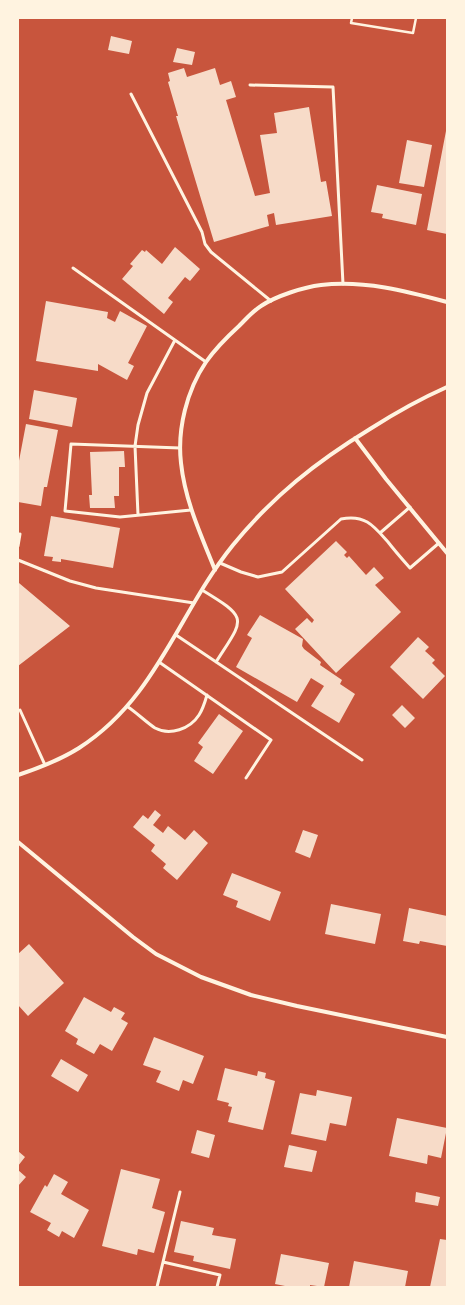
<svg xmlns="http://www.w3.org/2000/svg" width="465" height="1305" viewBox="0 0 465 1305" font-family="'Golos Text',sans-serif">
	<rect width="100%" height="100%" fill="#c8553d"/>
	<path fill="#f7dbc8" d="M 111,36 L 132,41 L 129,54 L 108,50 Z
		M 177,48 L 195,52 L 192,65 L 173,62 Z
		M 184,68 L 187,77 L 215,68 L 220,85 L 231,81 L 236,97 L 226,100 L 255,196 L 270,193 L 260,135 L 277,133 L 274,113 L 309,107 L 321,182 L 326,181 L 332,216 L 276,225 L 274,213 L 267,215 L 269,226 L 214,242 L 176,116 L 178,116 L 168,82 L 170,81 L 168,73 Z
		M 446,131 L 447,131 L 447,234 L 427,230 Z
		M 407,140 L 432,145 L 424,187 L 399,183 Z
		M 377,185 L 422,194 L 416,225 L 382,218 L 383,214 L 371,212 Z
		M 175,247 L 200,269 L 190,281 L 185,277 L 168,298 L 173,302 L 164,314 L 122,279 L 133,266 L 130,264 L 142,250 L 145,252 L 146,250 L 162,264 Z
		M 46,301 L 108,312 L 107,318 L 115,322 L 120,311 L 147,326 L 128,363 L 134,366 L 127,380 L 98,364 L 98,371 L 36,361 Z
		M 34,390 L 77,398 L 72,427 L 29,419 Z
		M 26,424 L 58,430 L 47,487 L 44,487 L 41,506 L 18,502 L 18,466 Z
		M 124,451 L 125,467 L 119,467 L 119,496 L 114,496 L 115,508 L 90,508 L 89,495 L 92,495 L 90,452 Z
		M 51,516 L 120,528 L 113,568 L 61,559 L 61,562 L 52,561 L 53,557 L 44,556 Z
		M 336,541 L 347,552 L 344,555 L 347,558 L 349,556 L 366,575 L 374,567 L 384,578 L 375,585 L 401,612 L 336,673 L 295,629 L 307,618 L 312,623 L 314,620 L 285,589 Z
		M 19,583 L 70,626 L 18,666 L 18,584 Z
		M 260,615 L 303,639 L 302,646 L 304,649 L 321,662 L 320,665 L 342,680 L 340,684 L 355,694 L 339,723 L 311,706 L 324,686 L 311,678 L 297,702 L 236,667 L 252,638 L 247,635 Z
		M 418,637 L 429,647 L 425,651 L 435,660 L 432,663 L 445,676 L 423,699 L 390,667 Z
		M 402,705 L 415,718 L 405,728 L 392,715 Z
		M 219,714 L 243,731 L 213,774 L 194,761 L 203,747 L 198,743 Z
		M 155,810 L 161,815 L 153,825 L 163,833 L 168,826 L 185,840 L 194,830 L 208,843 L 177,880 L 163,868 L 166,864 L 151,851 L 155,845 L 133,827 L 143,815 L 148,819 Z
		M 303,830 L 318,835 L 310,858 L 295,852 Z
		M 232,873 L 281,892 L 270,921 L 236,907 L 238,901 L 223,895 Z
		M 331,904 L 381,914 L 375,944 L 325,934 Z
		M 409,908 L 447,916 L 447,946 L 420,941 L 419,944 L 403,941 Z
		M 29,944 L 64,983 L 28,1016 L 18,1005 L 18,954 Z
		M 84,997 L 111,1012 L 114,1007 L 125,1013 L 121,1019 L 128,1023 L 112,1051 L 100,1044 L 94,1054 L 76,1044 L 78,1039 L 65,1031 Z
		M 154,1037 L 204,1056 L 193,1084 L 183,1080 L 179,1091 L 156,1082 L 161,1071 L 143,1065 Z
		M 61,1059 L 88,1075 L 78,1092 L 51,1076 Z
		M 225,1068 L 257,1076 L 258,1071 L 266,1073 L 265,1078 L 275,1081 L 263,1130 L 228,1122 L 232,1107 L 228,1106 L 229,1103 L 217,1100 Z
		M 317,1090 L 352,1097 L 346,1126 L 330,1123 L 326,1141 L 291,1134 L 300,1093 L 316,1096 Z
		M 397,1118 L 447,1128 L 441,1158 L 428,1155 L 427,1164 L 389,1156 Z
		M 197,1130 L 215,1135 L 209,1158 L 191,1153 Z
		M 289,1145 L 317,1151 L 312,1172 L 284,1167 Z
		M 18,1151 L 25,1157 L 18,1166 Z
		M 121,1169 L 160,1179 L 152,1208 L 165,1212 L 154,1253 L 138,1249 L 137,1255 L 102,1246 Z
		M 18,1170 L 26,1177 L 18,1186 Z
		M 54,1174 L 68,1182 L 61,1194 L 89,1210 L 74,1238 L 62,1231 L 59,1237 L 47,1230 L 51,1223 L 30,1212 L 45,1185 L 47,1187 Z
		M 416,1192 L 440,1197 L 438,1206 L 415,1202 Z
		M 181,1221 L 214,1228 L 212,1235 L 236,1239 L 230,1269 L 193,1261 L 194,1256 L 174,1252 Z
		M 440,1239 L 447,1240 L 447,1287 L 430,1287 Z
		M 281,1254 L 329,1263 L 324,1287 L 310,1285 L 310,1287 L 290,1287 L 275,1284 Z
		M 354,1261 L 408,1271 L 405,1287 L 349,1287 Z"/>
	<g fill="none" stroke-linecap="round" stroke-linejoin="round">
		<path stroke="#fff3e0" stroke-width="2.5" d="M 352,18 L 351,23 L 413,33 L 416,18"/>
		<path stroke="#fff3e0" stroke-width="3" d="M 250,85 L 333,87 L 343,284
			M 131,94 L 202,232 L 205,244 L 211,252 L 271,301
			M 73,268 L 206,362
			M 180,448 L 71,444 L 65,511 L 120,517 L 191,510
			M 138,515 L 135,446 L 138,425 L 147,393 L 175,340
			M 380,533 L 410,507
			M 18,546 L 20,534
			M 18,560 L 70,581 L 96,588 L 194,603
			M 220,563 L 241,572 L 258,577 L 282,572 L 341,519 C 365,514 374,526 388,542 C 395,551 402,559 410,568 L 439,543
			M 202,590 C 250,619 244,618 216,662
			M 176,635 L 362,760
			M 159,662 L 271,740 L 246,778
			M 128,707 C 137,713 146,722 155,728 C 170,736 190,729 199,715 C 203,709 205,702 207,695
			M 20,710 L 45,765
			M 163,1262 L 180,1192
			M 157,1287 L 163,1262 L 220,1275 L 217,1287"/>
		<path stroke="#fff3e0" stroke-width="4" d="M 355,438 L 386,479 L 447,553
			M 215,570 C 201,535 185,501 181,463 C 177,429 187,390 206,362 C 215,349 227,337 239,326 C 246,319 253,311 261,306 C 276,296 304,287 321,285 C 364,280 406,291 447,302
			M 18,775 C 39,768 60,760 79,748 C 157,698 178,613 233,545 C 273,496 316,462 370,429 C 395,413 420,399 447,387
			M 18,842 L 133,937 L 156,954 L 201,977 L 251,995 L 297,1006 L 447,1037"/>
	</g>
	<rect width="465" height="1305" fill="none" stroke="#fff3e0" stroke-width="38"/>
</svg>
